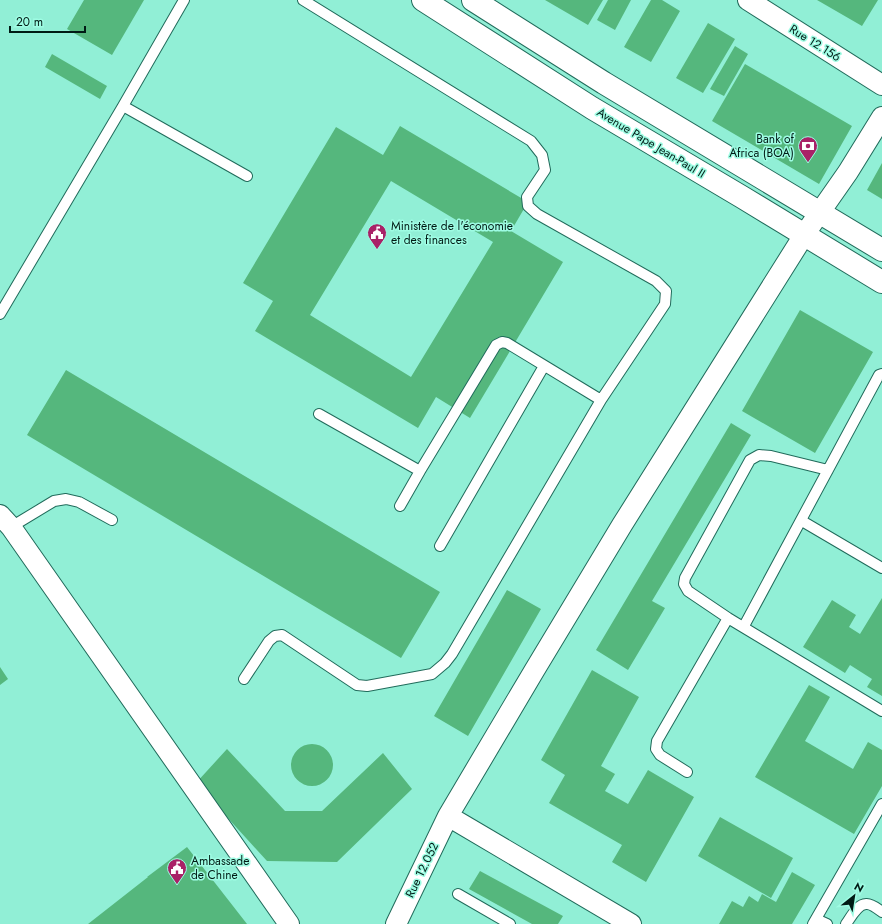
<svg xmlns="http://www.w3.org/2000/svg" width="882" height="924" viewBox="0 0 882 924" font-family="Jost,sans-serif">
	<rect width="100%" height="100%" fill="#91efd6"/>
	<path fill="#55b77d" fill-rule="evenodd" d="M 84,0 L 144,0 L 112,55 L 67,29 Z
		M 545,0 L 603,0 L 588,25 Z
		M 608,0 L 631,0 L 615,30 L 597,20 Z
		M 651,0 L 662,0 L 680,11 L 651,62 L 624,47 Z
		M 817,0 L 878,0 L 862,26 Z
		M 708,23 L 735,39 L 703,93 L 676,78 Z
		M 735,46 L 748,54 L 724,96 L 710,89 Z
		M 52,54 L 107,86 L 100,99 L 45,67 Z
		M 745,64 L 852,126 L 819,184 L 712,121 Z
		M 400,126 L 528,202 L 511,231 L 563,262 L 470,418 L 436,397 L 418,428 L 255,331 L 273,301 L 243,283 L 336,127 L 383,155 ZM 391,181 L 493,242 L 411,377 L 310,315 Z
		M 882,163 L 882,199 L 867,190 Z
		M 800,310 L 873,352 L 815,453 L 742,411 Z
		M 66,370 L 440,592 L 401,658 L 27,435 Z
		M 731,423 L 751,435 L 652,601 L 665,608 L 628,670 L 596,650 Z
		M 507,590 L 541,609 L 468,736 L 434,716 Z
		M 882,598 L 882,696 L 867,687 L 872,679 L 850,665 L 845,673 L 803,647 L 832,600 L 856,615 L 849,627 L 860,634 Z
		M 0,667 L 8,679 L 0,685 Z
		M 592,670 L 639,697 L 601,766 L 615,774 L 605,791 L 628,804 L 648,770 L 694,797 L 646,882 L 612,862 L 622,845 L 549,803 L 565,775 L 541,760 Z
		M 809,685 L 830,697 L 805,741 L 853,769 L 868,742 L 882,750 L 882,786 L 854,834 L 755,777 Z
		M291 765a21 21 0 1 1 42 0a21 21 0 1 1-42 0Z
		M 227,749 L 285,811 L 322,811 L 383,753 L 412,789 L 337,862 L 267,861 L 196,783 Z
		M 720,817 L 793,858 L 771,898 L 698,856 Z
		M 187,847 L 247,924 L 88,924 L 148,877 L 147,877 Z
		M 480,871 L 563,916 L 558,924 L 532,924 L 469,889 Z
		M 792,872 L 815,885 L 792,924 L 719,924 L 732,901 L 743,907 L 749,896 L 758,902 L 762,894 L 776,902 Z"/>
	<g fill="none" stroke-linecap="round" stroke-linejoin="round">
		<g stroke="#216b5b" stroke-width="12">
			<path id="service" d="M 123,106 L 247,176
				M 0,314 L 123,106 L 184,0
				M 319,414 L 420,471
				M 828,470 L 771,456 L 759,455 L 750,460 L 685,578 L 684,584 L 688,591 L 728,618 L 882,711
				M 400,506 L 420,471 L 496,345 L 502,342 L 507,343 L 601,400
				M 802,521 L 882,568
				M 11,527 L 54,501 L 66,499 L 79,502 L 112,520
				M 440,546 L 544,366
				M 744,626 L 879,375 L 882,374
				M 244,679 L 269,641 L 275,636 L 282,635 L 357,685 L 367,686 L 432,674 L 445,663 L 452,654 L 601,400 L 665,304 L 666,291 L 656,281 L 537,214 L 528,206 L 527,197 L 545,170 L 542,155 L 531,141 L 303,0
				M 687,772 L 660,755 L 656,749 L 657,741 L 728,618
				M 458,894 L 510,924
				M 816,919 L 827,924
				M 813,924 L 882,804
				M 846,924 C 851,917 858,903 867,904 C 872,904 878,909 882,912"/>
		</g>
		<g stroke="#216b5b" stroke-width="22">
			<path id="minor" d="M 748,0 L 882,85
				M 0,515 L 11,527 L 289,924
				M 448,816 L 631,924
				M 396,924 L 448,816 L 534,671 L 622,525 L 804,235 L 848,172 L 882,117"/>
		</g>
		<g stroke="#216b5b" stroke-width="24">
			<path id="primary" d="M 423,0 L 592,108 L 742,197 L 882,282
				M 473,0 L 604,83 L 882,250"/>
		</g>
		<use href="#service" stroke="#fff" stroke-width="10"/>
		<use href="#minor" stroke="#fff" stroke-width="20"/>
		<use href="#primary" stroke="#fff" stroke-width="22"/>
	</g>
	<defs>
		<g id="bank-pin" transform="scale(1)"><path d="M0 17L-7.5 6A9.5 9.5 0 1 1 7.5 6Z" fill="#a92167" stroke="#9efce3"/><path d="M-6-4H6V4H-6ZM0-2.3a2.3 2.3 0 1 0 0 4.6a2.3 2.3 0 1 0 0-4.6Z" fill="#fff"/></g>
		<g id="civic-pin" transform="scale(1)"><path d="M0 17L-7.5 6A9.5 9.5 0 1 1 7.5 6Z" fill="#a92167" stroke="#9efce3"/><path d="M-.6-6.5H3V-4.5H.6V-3L4-1V1h2V6H-6V1h2V-1L-.6-3ZM-1.2 2.5V6h2.4V2.5Z" fill="#fff"/></g>
	</defs>
	<g fill-rule="evenodd">
		<use href="#bank-pin" x="808" y="146"/>
		<use href="#civic-pin" x="377" y="233"/>
		<use href="#civic-pin" x="177" y="868"/>
	</g>
	<g text-anchor="middle" dominant-baseline="central" stroke-width="3" stroke-linejoin="round" paint-order="stroke">
		<g font-size="12" fill="#001b15" stroke="#9efce3">
			<text transform="translate(815 43) rotate(32)">Rue 12.156</text>
			<text transform="translate(651 143) rotate(31)">Avenue Pape Jean-Paul II</text>
			<text transform="translate(422 870) rotate(-64)">Rue 12.052</text>
		</g>
		<g font-size="12" fill="#001b15" stroke="#9efce3" text-anchor="start">
			<text x="794" y="139" text-anchor="end">Bank of<tspan x="794" dy="14">Africa (BOA)</tspan></text>
			<text x="391" y="226">Ministère de l'économie<tspan x="391" dy="14">et des finances</tspan></text>
			<text x="191" y="861">Ambassade<tspan x="191" dy="14">de Chine</tspan></text>
		</g>
	</g>
	<g transform="translate(854 896) rotate(30)" stroke="#9efce3" stroke-width="3" paint-order="stroke">
	<path d="M0-3L7 15L0 10L-7 15Z" fill="#001b15"/>
	<text y="-6" font-size="11" font-weight="bold" text-anchor="middle" fill="#001b15">N</text>
	</g>
	<path d="M10 26v6h75v-6" fill="none" stroke="#001b15" stroke-width="2"/>
	<text x="16" y="26" font-size="12" fill="#001b15" stroke="#9efce3" stroke-width="3" paint-order="stroke">20 m</text>
</svg>
